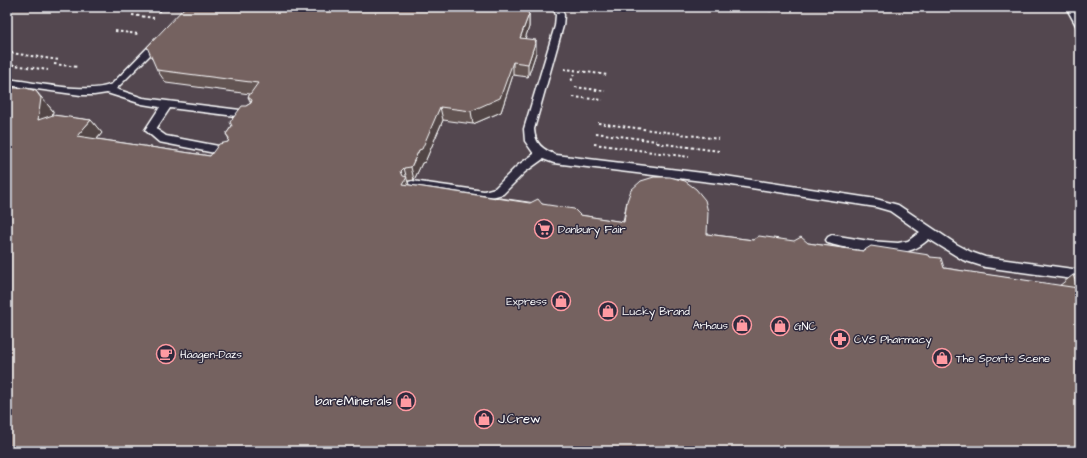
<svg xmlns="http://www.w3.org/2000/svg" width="1087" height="458" viewBox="0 0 1087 458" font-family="'Architects Daughter',sans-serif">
	<rect width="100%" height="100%" fill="#443b48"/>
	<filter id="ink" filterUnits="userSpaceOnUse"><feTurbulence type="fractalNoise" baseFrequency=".025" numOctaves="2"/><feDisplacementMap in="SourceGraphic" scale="8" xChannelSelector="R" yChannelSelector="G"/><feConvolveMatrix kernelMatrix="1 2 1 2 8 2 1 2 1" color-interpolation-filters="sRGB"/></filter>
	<g filter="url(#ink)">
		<path fill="#524750" d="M 7,7 L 1080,7 L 1080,451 L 7,451 Z"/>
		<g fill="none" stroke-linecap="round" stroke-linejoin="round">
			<g stroke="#fff" stroke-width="3">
				<path id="service" d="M 553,7 L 561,7 L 564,15 L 563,26 L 534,129 C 535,144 542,149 556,155 L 719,175 L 876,199 L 898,205 L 956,244 L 971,252 L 985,257 L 1080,270 L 1080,280 L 985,267 L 963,260 L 929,239 C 923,244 916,249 908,251 C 891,256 845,249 828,243 L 826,240 L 828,237 L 832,235 L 869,241 L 898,243 L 908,241 L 920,232 L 890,211 L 876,207 L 719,183 L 554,163 L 543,159 L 525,172 L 503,194 L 484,199 L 408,188 L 406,185 L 408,182 L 412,181 L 484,191 L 495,188 L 517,166 L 534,154 L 525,141 L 524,129 L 555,26 L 556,15 Z
					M 1066,7 L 1074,7 L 1080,17 L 1080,28 L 1077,27 Z
					M 160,37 L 163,38 L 165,40 L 116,89 L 143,98 L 256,112 L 257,114 L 256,116 L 252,118 L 170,108 L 156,129 L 166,136 L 234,149 L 235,152 L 234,155 L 230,156 L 159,142 L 145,130 L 160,107 L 142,104 L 107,93 L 94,95 L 81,95 L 7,85 L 7,79 C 34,82 88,95 112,84 L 157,38 Z"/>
			</g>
			<path stroke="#fff" stroke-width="2" stroke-dasharray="2.5 2.5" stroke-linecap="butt" d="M 749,7 L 773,11
				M 139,8 L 161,11
				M 132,15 L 154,18
				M 115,31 L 138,34
				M 11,53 L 59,60
				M 7,64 L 48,70
				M 54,64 L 78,67
				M 564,69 L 575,70 L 571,82
				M 579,71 L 608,75
				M 575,87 L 605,91
				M 573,97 L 603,100
				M 598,123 L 719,139
				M 596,133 L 657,141
				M 657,143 L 719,151
				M 594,144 L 689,157"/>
			<path stroke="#fff" stroke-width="3" stroke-dasharray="3.5 3.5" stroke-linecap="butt" d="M 1077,250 L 1080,251"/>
			<use href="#service" fill="#2f2a3d" fill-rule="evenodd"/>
		</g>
		<path fill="#645453" stroke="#fff" d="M 529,14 L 529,27 L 525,38 L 536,53 L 528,77 L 513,75 L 501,112 L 473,124 L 443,120 L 425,162 L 422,163 L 414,180 L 408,181 L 409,185 L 542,204 L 580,215 L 623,222 L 627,201 L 707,234 L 753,240 L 808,243 L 863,251 L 930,257 L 944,268 L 1059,286 L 1073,275 L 1080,276 L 1080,451 L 7,451 L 48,105 L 53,111 L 52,115 L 91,120 L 102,133 L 97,139 L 210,156 L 228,142 L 229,139 L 226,134 L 246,106 L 251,103 L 248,97 L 250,94 L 166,83 L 157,70 Z"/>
		<path fill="#514544" stroke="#fff" d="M 529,14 L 529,27 L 521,51 L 520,38 Z
			M 536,40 L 536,53 L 528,77 L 528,64 Z
			M 513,62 L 513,75 L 501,112 L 473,124 L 471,111 Z
			M 36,91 L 53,111 L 50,134 L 38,120 Z
			M 440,107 L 443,120 L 425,162 L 422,163 L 414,180 L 411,167 L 419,150 Z
			M 91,120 L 102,133 L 88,149 L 77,136 Z
			M 404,168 L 410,190 L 403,184 L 401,171 Z"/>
		<path fill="#746261" stroke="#fff" d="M 185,7 L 522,7 L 529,14 L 520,38 L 536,40 L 528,64 L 513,62 L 500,98 L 471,111 L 440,107 L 422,149 L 419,150 L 411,167 L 404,168 L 401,171 L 403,176 L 407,177 L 403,184 L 530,203 L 538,199 L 542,204 L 574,209 L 580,215 L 624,222 L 627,201 L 631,190 L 641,181 L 654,177 L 670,177 L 685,181 L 696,189 L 705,200 L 708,212 L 707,234 L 753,240 L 759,236 L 794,241 L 801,237 L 808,243 L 863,251 L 871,246 L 929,255 L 930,257 L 941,258 L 944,268 L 1078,288 L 1073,275 L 1080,276 L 1080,451 L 7,451 L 7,89 L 13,88 L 26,88 L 36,91 L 41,98 L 38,120 L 53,115 L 91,120 L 77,136 L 210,156 L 219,144 L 228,142 L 229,138 L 226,134 L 232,126 L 230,122 L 242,106 L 246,106 L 251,103 L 252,100 L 248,97 L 258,83 L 157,70 L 147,47 Z"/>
	</g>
	<defs>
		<g id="supermarket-ring" transform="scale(1)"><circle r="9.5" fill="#2f2a3d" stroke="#ff9aa2" stroke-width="1.5"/><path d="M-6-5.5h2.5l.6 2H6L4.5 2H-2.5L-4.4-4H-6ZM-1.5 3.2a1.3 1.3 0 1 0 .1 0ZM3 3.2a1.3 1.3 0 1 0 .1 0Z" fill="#ff9aa2"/></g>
		<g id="shop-ring" transform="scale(1)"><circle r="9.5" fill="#2f2a3d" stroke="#ff9aa2" stroke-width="1.5"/><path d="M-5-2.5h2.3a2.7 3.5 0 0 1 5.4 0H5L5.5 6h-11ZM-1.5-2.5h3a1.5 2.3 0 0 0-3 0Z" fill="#ff9aa2"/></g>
		<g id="pharmacy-ring" transform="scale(1)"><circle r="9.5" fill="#2f2a3d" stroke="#ff9aa2" stroke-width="1.5"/><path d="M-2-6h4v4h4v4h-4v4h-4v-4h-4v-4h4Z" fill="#ff9aa2"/></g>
		<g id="cafe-ring" transform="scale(1)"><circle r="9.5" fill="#2f2a3d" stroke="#ff9aa2" stroke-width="1.5"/><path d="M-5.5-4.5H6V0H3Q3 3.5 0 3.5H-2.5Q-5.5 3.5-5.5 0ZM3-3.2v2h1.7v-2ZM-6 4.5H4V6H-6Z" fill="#ff9aa2"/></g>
	</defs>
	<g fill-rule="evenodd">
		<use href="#supermarket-ring" x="544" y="229"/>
		<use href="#shop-ring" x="561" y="301"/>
		<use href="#shop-ring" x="608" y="311"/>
		<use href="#shop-ring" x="742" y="325"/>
		<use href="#shop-ring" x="780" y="326"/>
		<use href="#pharmacy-ring" x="840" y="339"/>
		<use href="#cafe-ring" x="166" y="354"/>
		<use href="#shop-ring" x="942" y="358"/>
		<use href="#shop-ring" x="406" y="401"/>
		<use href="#shop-ring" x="484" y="419"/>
	</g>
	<g text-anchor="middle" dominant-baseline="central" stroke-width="3" stroke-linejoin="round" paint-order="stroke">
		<g font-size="11" fill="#fff" stroke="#2f2a3d" text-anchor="start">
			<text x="558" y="229">Danbury Fair</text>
			<text x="547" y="301" text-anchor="end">Express</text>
			<text x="622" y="311">Lucky Brand</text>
			<text x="728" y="325" text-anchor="end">Arhaus</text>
			<text x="794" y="326">GNC</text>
			<text x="854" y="339">CVS Pharmacy</text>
			<text x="180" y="354">Häagen-Dazs</text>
			<text x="956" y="358">The Sports Scene</text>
		</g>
		<g font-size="13" fill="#fff" stroke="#2f2a3d" text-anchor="end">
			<text x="392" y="401">bareMinerals</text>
			<text x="498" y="419" text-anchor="start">J.Crew</text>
		</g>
	</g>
	<rect width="1087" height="458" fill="none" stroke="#2f2a3d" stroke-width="24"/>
	<rect x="12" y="12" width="1063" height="434" fill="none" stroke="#fff" stroke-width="1.5" filter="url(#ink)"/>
</svg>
